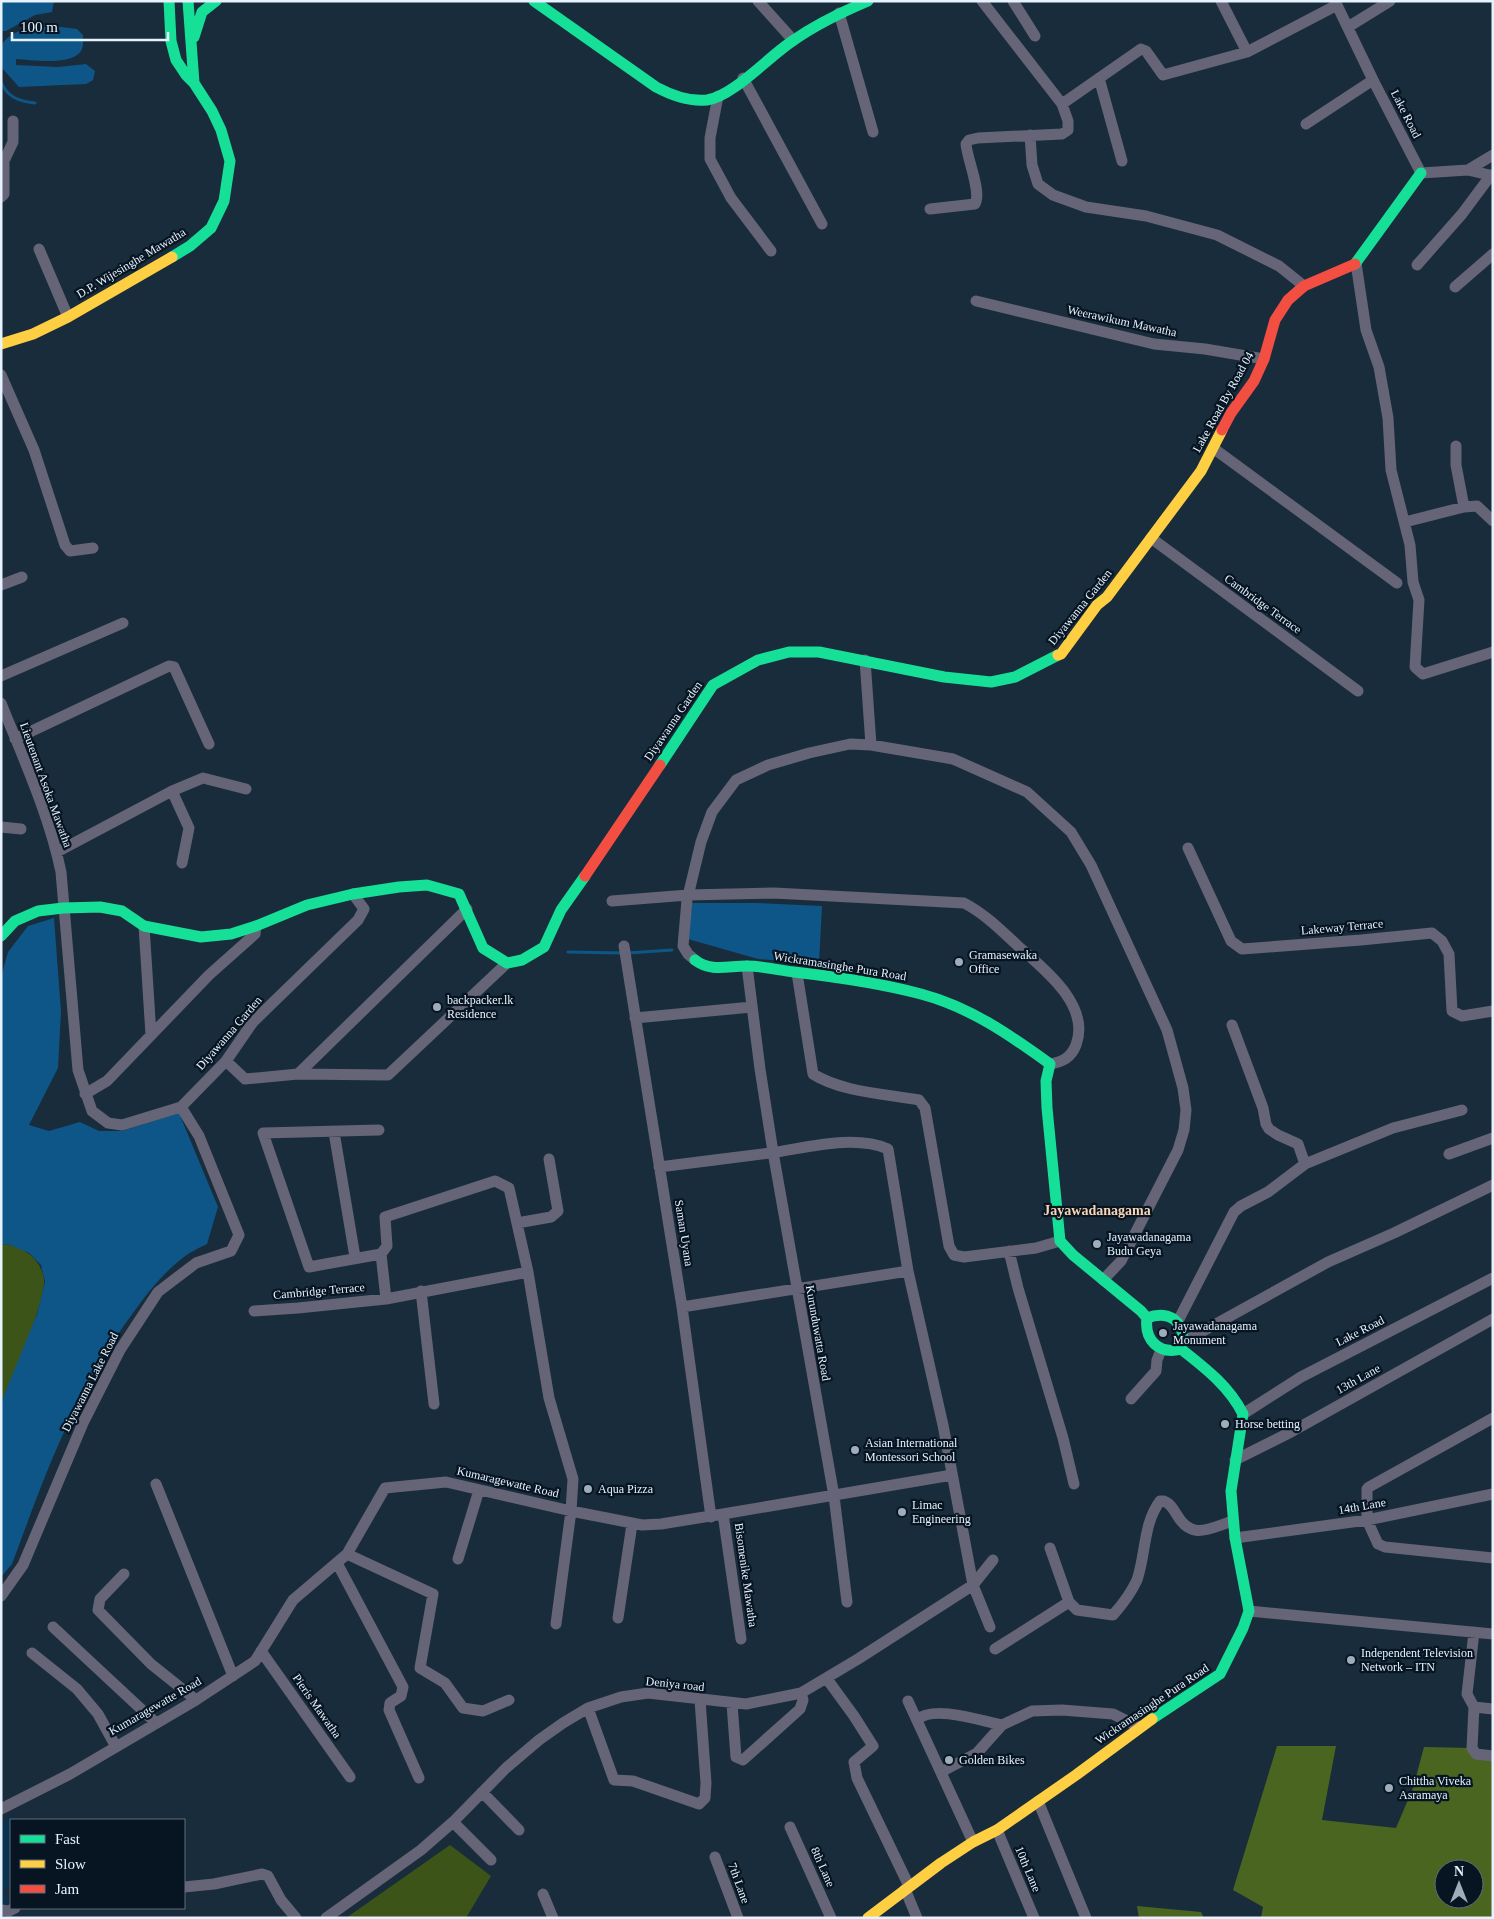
<svg xmlns="http://www.w3.org/2000/svg" width="1494" height="1919" viewBox="0 0 1494 1919" font-family="'Times New Roman',serif">
	<rect width="100%" height="100%" fill="#192c3b"/>
	<path fill="#093251" d="M 14,1816 L 18,1820 L 11,1820 L 11,1883 L 3,1892 L 16,1918 L 1,1918 L 1,1823 Z"/>
	<path fill="#3d5419" d="M 1,1244 C 22,1245 42,1259 44,1280 C 45,1286 42,1293 41,1299 C 32,1334 15,1369 1,1403 Z
		M 450,1845 L 491,1876 L 466,1918 L 346,1918 Z"/>
	<path fill="#4a6520" fill-rule="evenodd" d="M 1277,1746 L 1336,1746 L 1322,1820 L 1396,1828 L 1413,1788 L 1424,1747 L 1472,1748 L 1493,1756 L 1493,1918 L 1261,1918 L 1263,1907 L 1233,1890 ZM 1444,1869 L 1474,1869 L 1474,1899 L 1444,1899 Z
		M 1137,1906 L 1201,1912 L 1204,1918 L 1139,1918 Z"/>
	<path fill="#0e5688" d="M 1,1 L 54,1 L 52,12 L 35,15 L 6,31 L 1,31 Z
		M 38,24 L 77,29 L 83,35 C 83,41 84,46 81,51 C 71,66 32,60 16,59 L 16,65 L 58,67 L 86,64 L 95,71 L 93,80 L 86,84 L 19,87 L 1,67 C 1,60 0,52 1,47 C 5,34 27,28 38,24 Z
		M 692,903 L 757,903 L 822,906 L 819,964 L 758,959 L 688,939 Z
		M 54,918 L 61,1012 L 58,1068 L 29,1125 L 49,1131 L 80,1122 L 99,1131 L 122,1131 L 179,1113 L 218,1207 L 207,1244 C 199,1248 190,1252 184,1257 C 163,1273 148,1292 133,1313 C 75,1390 45,1475 12,1564 L 1,1577 L 1,1403 L 37,1314 L 45,1282 L 41,1265 L 29,1253 L 10,1245 L 1,1244 L 1,977 L 8,952 L 28,926 Z"/>
	<g fill="none" stroke-linecap="round" stroke-linejoin="round">
		<path stroke="#0e5688" stroke-width="3" d="M 1,82 C 8,98 19,101 35,103
			M 568,952 L 622,953
			M 628,953 L 672,950"/>
		<path stroke="#666477" stroke-width="11" d="M 758,1 L 793,40
			M 1013,1 L 1035,36
			M 1221,1 L 1247,52
			M 1335,1 L 1373,80 L 1421,173 L 1468,170 L 1493,176
			M 839,13 L 873,132
			M 1348,27 L 1390,1
			M 743,78 L 822,224
			M 1099,78 L 1122,161
			M 718,96 L 710,138 L 710,159 L 731,198 L 771,251
			M 1062,104 L 1141,49 L 1146,51 L 1163,75 L 1247,52 L 1337,5
			M 1306,124 L 1373,80
			M 1030,135 L 1032,165 L 1038,184 L 1053,195 L 1086,207 L 1146,216 L 1217,235 L 1279,266 L 1304,286
			M 1468,170 L 1493,155
			M 1,197 L 4,194 L 4,161 L 13,142 L 13,121
			M 930,209 L 975,204 C 982,192 967,159 966,144 L 969,140 L 978,138 L 1062,134 L 1068,130 L 1068,121 L 1062,104 L 982,1
			M 39,249 L 68,317
			M 1356,263 L 1366,330 L 1379,367 L 1388,418 L 1391,470 L 1410,545 L 1413,582 L 1419,600 L 1415,667 L 1423,674 L 1493,652
			M 1417,265 L 1462,214 L 1491,175
			M 1455,287 L 1493,254
			M 976,301 L 1154,344 L 1205,349 L 1264,359
			M 1,375 L 34,450 L 65,545 L 70,551 L 93,548
			M 1456,446 L 1456,465 L 1464,507
			M 1213,448 L 1397,583
			M 1405,522 L 1464,507 L 1477,506 L 1493,521
			M 1151,538 L 1358,691
			M 1,585 L 22,577
			M 865,660 L 871,745
			M 1,676 L 123,623
			M 1,703 C 23,758 49,814 61,872 L 78,1070 L 92,1111 L 108,1123 L 122,1125 L 181,1107 L 226,1061 L 253,1022 L 358,920 L 364,909 L 353,894
			M 15,739 L 169,666 L 174,667 L 209,744
			M 172,791 L 189,828 L 182,863
			M 1,827 L 21,829
			M 1188,848 L 1231,941 L 1242,949 L 1361,940 L 1432,933 L 1442,941 L 1449,954 L 1452,1011 L 1462,1016 L 1493,1011
			M 57,852 L 172,791 L 203,778 L 246,789
			M 612,901 L 688,895 L 774,893 L 964,903 C 985,914 1001,930 1018,946 C 1044,969 1091,1005 1076,1045 C 1071,1058 1062,1062 1050,1064
			M 144,926 L 151,1035
			M 624,946 L 682,1307 L 711,1517
			M 695,960 L 688,954 L 683,946 L 687,900 L 701,842 L 712,812 L 736,780 L 768,765 L 809,753 L 850,744 L 871,745 L 953,759 L 1027,792 L 1071,832 L 1091,865 L 1167,1030 L 1183,1088 L 1186,1110 L 1184,1130 L 1178,1150 L 1121,1261 L 1103,1280
			M 747,966 L 760,1069 L 773,1152 L 834,1496 L 847,1602
			M 797,973 L 813,1074 C 841,1092 886,1094 919,1100 L 925,1108 L 949,1246 L 954,1255 L 964,1257 L 1036,1248 L 1060,1241
			M 635,1018 L 752,1007
			M 1232,1025 L 1263,1108 L 1266,1124 L 1269,1129 L 1278,1135 L 1298,1144 L 1305,1164
			M 226,1061 L 245,1079 L 298,1074 L 388,1075 L 507,963
			M 298,1074 L 467,909
			M 85,1094 L 107,1081 L 209,975 L 255,934 L 256,926
			M 379,1130 L 263,1133 L 309,1267 L 381,1254 L 387,1246 L 385,1217 L 495,1181 L 509,1188 L 528,1272 L 549,1398 L 573,1479 L 571,1511 L 556,1624
			M 334,1132 L 355,1257
			M 1449,1154 L 1493,1138
			M 659,1167 C 696,1162 733,1158 770,1153 C 806,1148 854,1134 888,1149 L 908,1271 L 943,1425 L 973,1585 L 990,1627
			M 517,1223 L 551,1217 L 558,1211 L 549,1159
			M 1009,1251 L 1018,1288 L 1063,1438 L 1074,1484
			M 381,1254 L 386,1299
			M 421,1291 L 434,1404
			M 682,1307 L 908,1271
			M 254,1311 L 298,1308 L 386,1299 L 528,1272
			M 1177,1323 L 1234,1212 L 1241,1206 L 1268,1192 L 1305,1164 L 1393,1128 L 1462,1110
			M 1185,1341 L 1328,1262 L 1394,1233 L 1493,1185
			M 1131,1399 L 1156,1371 L 1157,1360 L 1161,1350
			M 1243,1414 L 1301,1377 L 1493,1278
			M 1493,1418 L 1369,1487 L 1367,1489 L 1367,1520 L 1378,1544 L 1385,1547 L 1493,1558
			M 1235,1460 L 1291,1432 L 1493,1319
			M 156,1484 L 233,1676
			M 723,1514 L 741,1639
			M 1235,1538 L 1367,1520 L 1493,1494
			M 1050,1548 L 1069,1602 L 1077,1610 L 1113,1615 C 1122,1605 1131,1593 1137,1580 C 1146,1554 1143,1524 1160,1501 L 1164,1501 C 1171,1504 1173,1509 1177,1515 C 1192,1541 1210,1528 1233,1521
			M 347,1554 L 433,1594 L 420,1668 L 445,1683 L 463,1708 L 483,1711 L 509,1700
			M 458,1559 L 479,1490
			M 337,1563 L 403,1687 L 401,1696 L 390,1703 L 389,1710 L 419,1778
			M 124,1574 L 100,1599 L 98,1610 L 151,1664 L 196,1700
			M 1,1596 L 23,1565 L 83,1423 L 120,1350 L 158,1292 L 196,1263 L 231,1251 L 239,1235 L 199,1136 L 181,1107
			M 1249,1611 L 1493,1634
			M 618,1618 L 632,1524
			M 53,1627 L 155,1722
			M 1474,1632 L 1467,1694 L 1474,1707 L 1472,1748 L 1476,1754 L 1493,1756
			M 995,1649 L 1069,1602
			M 261,1651 L 350,1777
			M 32,1653 L 77,1689 L 98,1714 L 115,1745
			M 827,1679 L 854,1716 L 873,1746 L 854,1762 L 857,1778 L 909,1886
			M 908,1701 L 973,1842
			M 732,1704 L 736,1757 L 743,1760 L 800,1709 L 803,1700 L 801,1693
			M 1474,1707 L 1493,1709
			M 588,1708 L 614,1780 L 633,1781 L 699,1804 L 705,1798 L 706,1783 L 700,1700
			M 918,1719 C 935,1705 981,1721 1002,1725
			M 941,1772 L 977,1753 L 1002,1725 L 1032,1711 L 1062,1710 L 1113,1714 L 1139,1727
			M 482,1792 L 519,1830
			M 1038,1801 L 1086,1918
			M 1,1809 L 70,1774 L 196,1700 L 255,1661 L 293,1600 L 347,1554 L 385,1488 L 446,1482 L 571,1511 L 642,1525 L 661,1524 L 723,1514 L 952,1475
			M 453,1822 L 491,1860
			M 790,1827 L 831,1918
			M 997,1830 L 1034,1918
			M 715,1857 L 738,1918
			M 184,1887 L 214,1884 L 262,1874 L 268,1876 L 281,1900 L 296,1918
			M 905,1889 L 917,1918
			M 543,1894 L 553,1918
			M 1,1910 L 9,1911 L 15,1908
			M 326,1918 L 421,1850 L 453,1822 L 506,1768 L 539,1740 L 563,1723 L 588,1708 L 621,1697 L 648,1693 L 746,1704 L 801,1693 L 858,1659 L 973,1585 L 993,1560"/>
		<path stroke="#16e098" stroke-width="11" d="M 169,1 L 171,41 L 176,60 L 186,75 L 194,83 L 212,111 L 221,130 L 230,161 L 224,201 L 211,228 L 190,246 L 172,257
			M 188,1 L 194,83
			M 534,1 L 656,87 C 671,95 689,102 707,100 C 734,96 770,55 794,40 C 817,24 842,12 868,1
			M 194,37 L 202,12 L 216,1
			M 1355,264 L 1421,173
			M 660,765 L 713,685 L 758,660 L 789,652 L 819,652 L 944,677 L 991,682 L 1015,677 L 1058,655
			M 1,936 L 15,921 L 38,911 L 63,908 L 100,907 L 122,911 L 144,926 L 201,937 L 231,934 L 256,926 L 307,905 L 353,894 L 399,887 L 427,885 L 459,894 L 483,948 L 507,963 L 522,960 L 544,947 L 561,910 L 585,876
			M 695,960 C 710,972 728,966 746,966 C 762,966 778,970 794,972 C 837,977 880,983 921,994 C 970,1007 1010,1035 1050,1064 L 1046,1081 L 1047,1108 L 1060,1241 L 1073,1255 L 1141,1311 L 1147,1318
			M 1147,1318 C 1171,1309 1188,1324 1181,1349
			M 1147,1318 C 1144,1340 1159,1355 1181,1349
			M 1152,1719 L 1220,1674 L 1243,1628 L 1249,1611 L 1235,1538 L 1231,1491 L 1243,1414 C 1229,1386 1205,1368 1181,1349"/>
		<path stroke="#ffcf43" stroke-width="11" d="M 1,344 L 33,334 L 68,317 L 172,257
			M 1058,655 L 1061,654 L 1097,605 L 1107,597 L 1201,471 L 1222,430
			M 868,1918 L 941,1863 L 973,1842 L 997,1830 L 1076,1775 L 1152,1719"/>
		<path stroke="#f24e42" stroke-width="11" d="M 1222,430 L 1231,413 L 1254,381 L 1264,359 L 1275,320 L 1288,300 L 1304,286 L 1355,264
			M 585,876 L 660,765"/>
	</g>
	<g fill="#9eadb9" stroke="#071522" stroke-width="2">
		<circle cx="959" cy="962" r="5"/>
		<circle cx="437" cy="1007" r="5"/>
		<circle cx="1097" cy="1244" r="5"/>
		<circle cx="1163" cy="1333" r="5"/>
		<circle cx="1225" cy="1424" r="5"/>
		<circle cx="855" cy="1450" r="5"/>
		<circle cx="588" cy="1489" r="5"/>
		<circle cx="902" cy="1512" r="5"/>
		<circle cx="1351" cy="1660" r="5"/>
		<circle cx="949" cy="1760" r="5"/>
		<circle cx="1389" cy="1788" r="5"/>
	</g>
	<g text-anchor="middle" dominant-baseline="central" stroke-width="4.5" stroke-linejoin="round" paint-order="stroke">
		<g font-size="12" fill="#e6f2fd" stroke="#071522">
			<text transform="translate(1406 114) rotate(63)">Lake Road</text>
			<text transform="translate(131 263) rotate(-31)">D.P. Wijesinghe Mawatha</text>
			<text transform="translate(1122 321) rotate(12)">Weerawikum Mawatha</text>
			<text transform="translate(1223 402) rotate(-61)">Lake Road By Road 04</text>
			<text transform="translate(1263 604) rotate(36)">Cambridge Terrace</text>
			<text transform="translate(1080 607) rotate(-51)">Diyawanna Garden</text>
			<text transform="translate(673 721) rotate(-56)">Diyawanna Garden</text>
			<text transform="translate(46 785) rotate(70)">Lieutenant Asoka Mawatha</text>
			<text transform="translate(1342 927) rotate(-5)">Lakeway Terrace</text>
			<text transform="translate(840 966) rotate(9)">Wickramasinghe Pura Road</text>
			<text transform="translate(229 1033) rotate(-49)">Diyawanna Garden</text>
			<text transform="translate(684 1233) rotate(81)">Saman Uyana</text>
			<text transform="translate(319 1291) rotate(-5)">Cambridge Terrace</text>
			<text transform="translate(1360 1331) rotate(-27)">Lake Road</text>
			<text transform="translate(818 1333) rotate(80)">Kurunduwatta Road</text>
			<text transform="translate(1358 1379) rotate(-29)">13th Lane</text>
			<text transform="translate(90 1382) rotate(-63)">Diyawanna Lake Road</text>
			<text transform="translate(508 1482) rotate(13)">Kumaragewatte Road</text>
			<text transform="translate(1362 1506) rotate(-10)">14th Lane</text>
			<text transform="translate(746 1575) rotate(82)">Bisomenike Mawatha</text>
			<text transform="translate(675 1684) rotate(6)">Deniya road</text>
			<text transform="translate(1152 1704) rotate(-34)">Wickramasinghe Pura Road</text>
			<text transform="translate(155 1706) rotate(-30)">Kumaragewatte Road</text>
			<text transform="translate(317 1706) rotate(55)">Pieris Mawatha</text>
			<text transform="translate(823 1867) rotate(66)">8th Lane</text>
			<text transform="translate(1028 1869) rotate(67)">10th Lane</text>
			<text transform="translate(739 1883) rotate(70)">7th Lane</text>
		</g>
		<g font-size="12" fill="#e6f2fd" stroke="#071522" text-anchor="start">
			<text x="969" y="955">Gramasewaka<tspan x="969" dy="14">Office</tspan></text>
			<text x="447" y="1000">backpacker.lk<tspan x="447" dy="14">Residence</tspan></text>
			<text x="1107" y="1237">Jayawadanagama<tspan x="1107" dy="14">Budu Geya</tspan></text>
			<text x="1173" y="1326">Jayawadanagama<tspan x="1173" dy="14">Monument</tspan></text>
			<text x="1235" y="1424">Horse betting</text>
			<text x="865" y="1443">Asian International<tspan x="865" dy="14">Montessori School</tspan></text>
			<text x="598" y="1489">Aqua Pizza</text>
			<text x="912" y="1505">Limac<tspan x="912" dy="14">Engineering</tspan></text>
			<text x="1361" y="1653">Independent Television<tspan x="1361" dy="14">Network – ITN</tspan></text>
			<text x="959" y="1760">Golden Bikes</text>
			<text x="1399" y="1781">Chittha Viveka<tspan x="1399" dy="14">Asramaya</tspan></text>
		</g>
		<g font-size="14" font-weight="bold" fill="#f8d5b3" stroke="#071522">
			<text x="1097" y="1210">Jayawadanagama</text>
		</g>
	</g>
	<rect width="1494" height="1919" fill="none" stroke="#e6f2fd" stroke-width="5"/>
	<rect x="10" y="1819" width="175" height="90" fill="#071522" stroke="#606d7a"/>
	<rect x="20" y="1835" width="25" height="8" fill="#16e098" stroke="#606d7a"/>
	<text x="55" y="1844" font-size="15" fill="#e6f2fd">Fast</text>
	<rect x="20" y="1860" width="25" height="8" fill="#ffcf43" stroke="#606d7a"/>
	<text x="55" y="1869" font-size="15" fill="#e6f2fd">Slow</text>
	<rect x="20" y="1885" width="25" height="8" fill="#f24e42" stroke="#606d7a"/>
	<text x="55" y="1894" font-size="15" fill="#e6f2fd">Jam</text>
	<g transform="translate(1459 1884)"><circle r="24" fill="#071522" stroke="#606d7a"/>
	<path d="M0-4L9 19L0 12L-9 19Z" fill="#9eadb9"/>
	<text y="-8" font-size="14" font-weight="bold" text-anchor="middle" fill="#e6f2fd">N</text>
	</g>
	<path d="M12 32v8h156v-8" fill="none" stroke="#e6f2fd" stroke-width="2.5"/>
	<text x="20" y="32" font-size="15" fill="#e6f2fd" stroke="#071522" stroke-width="4" paint-order="stroke">100 m</text>
</svg>
